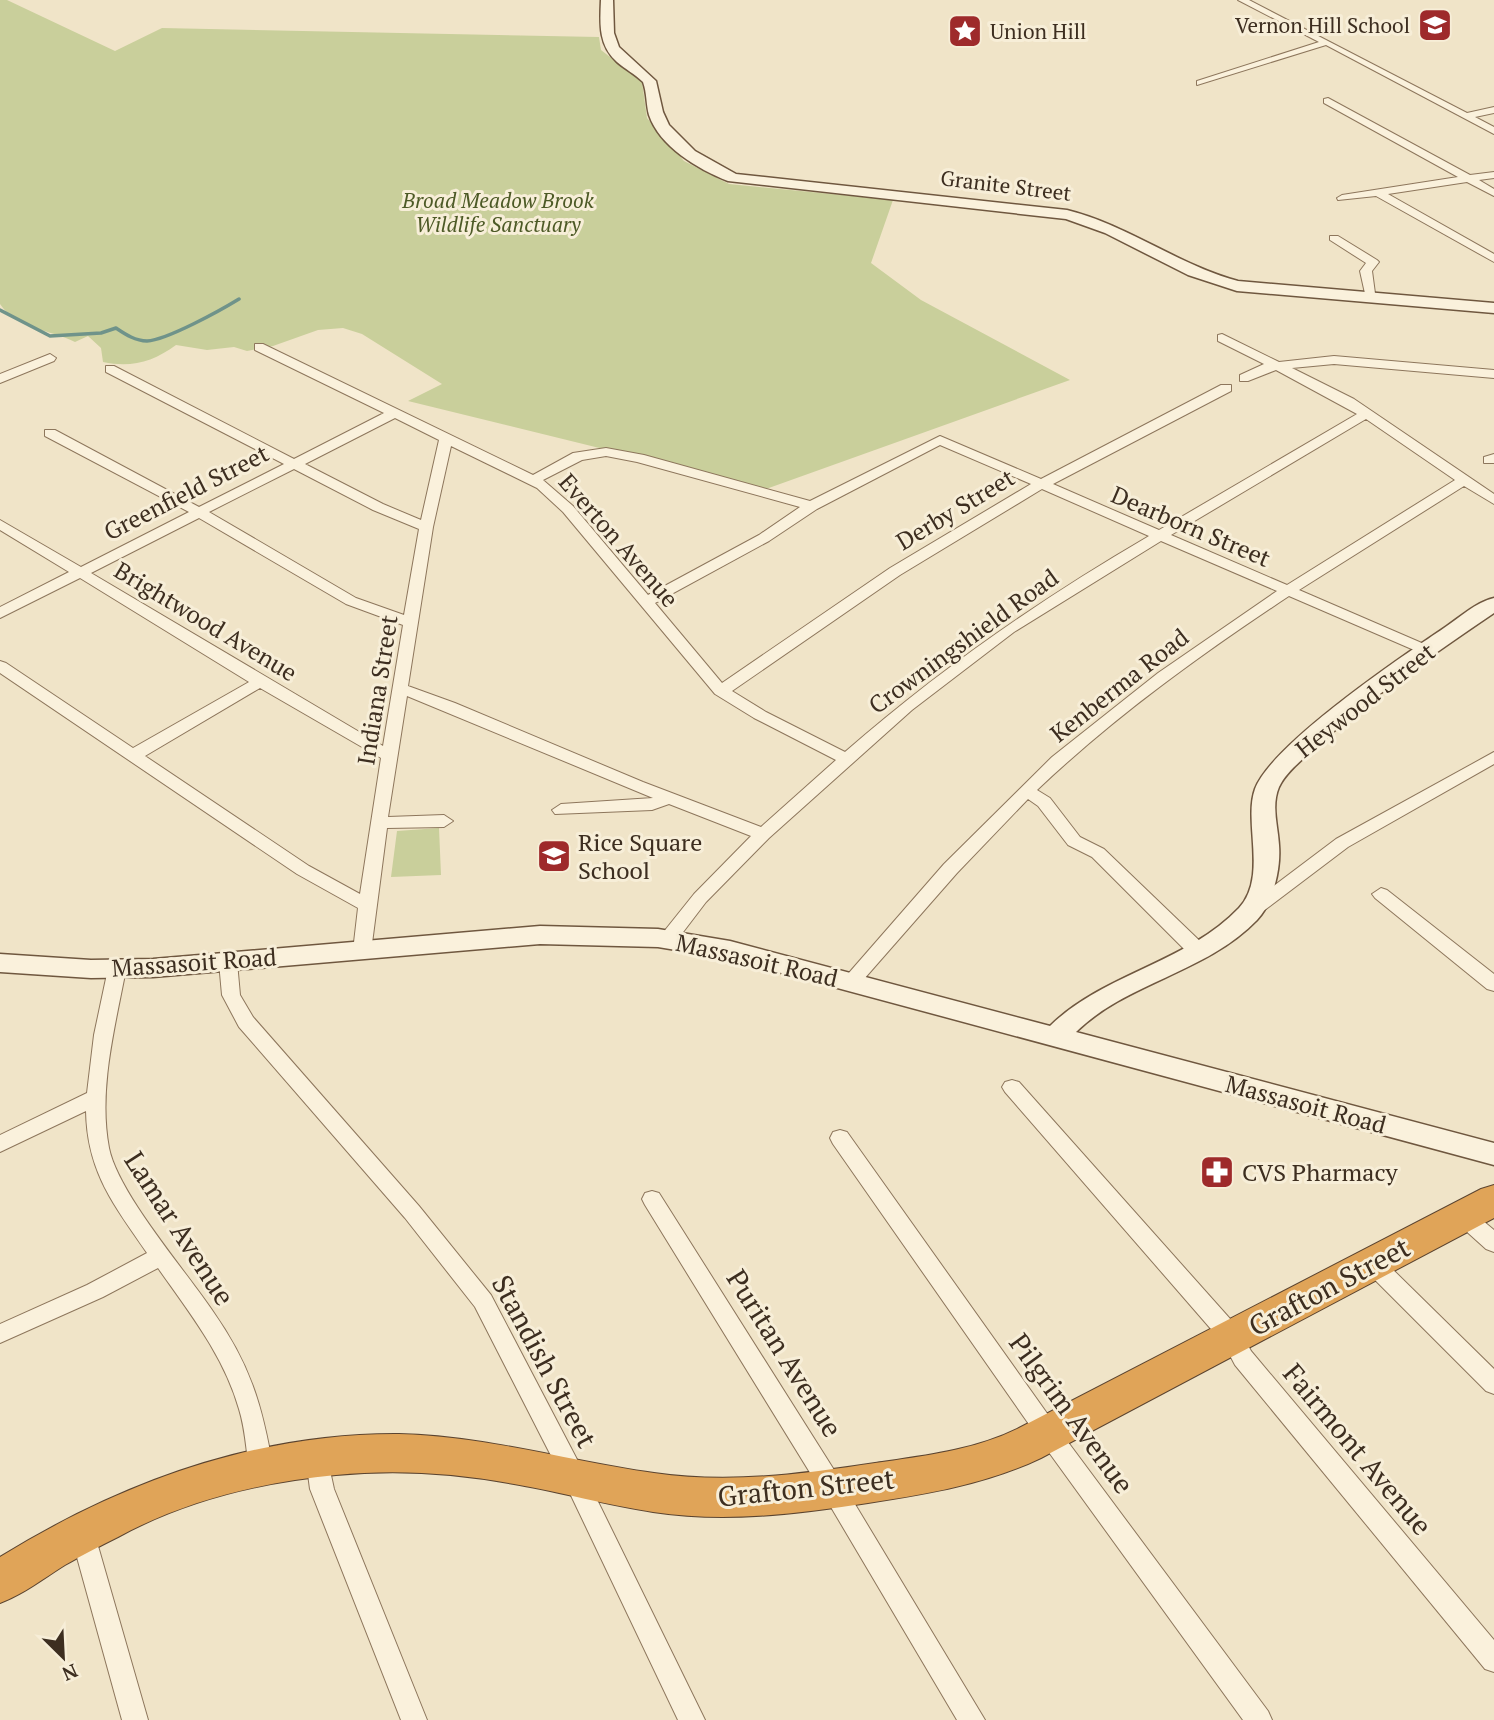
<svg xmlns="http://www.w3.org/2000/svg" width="1494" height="1720" viewBox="0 0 1494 1720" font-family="'PT Serif',serif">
	<rect width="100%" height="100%" fill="#f0e4c8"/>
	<path fill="#c9cf9b" d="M 0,0 L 7,0 L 115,51 L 162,28 L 599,37 L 601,50 L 642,82 L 647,118 L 684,161 L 729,184 L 893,200 L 871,263 L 921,300 L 1070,380 L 766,489 L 408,401 L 442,384 L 362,334 L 343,328 L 318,330 L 273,346 L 247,351 L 234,347 L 207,350 L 176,345 C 153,362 131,368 103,362 L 101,348 L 88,336 L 75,342 C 50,329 17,330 0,304 Z
		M 439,828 L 441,875 L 391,877 L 397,831 Z"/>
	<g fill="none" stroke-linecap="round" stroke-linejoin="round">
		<path stroke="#6f938a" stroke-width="3.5" d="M 0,310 L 50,336 L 101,333 L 116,328 C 125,334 135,341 147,341 C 167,340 221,310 239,299"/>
		<g stroke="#8d765c" stroke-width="2">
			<path id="street" d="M 1238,0 L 1249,0 L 1467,113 L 1494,107 L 1494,113 L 1475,117 L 1494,127 L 1494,134 L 1326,45 L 1197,85 L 1197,81 L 1319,42 Z
				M 1328,98 L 1470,175 L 1494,172 L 1494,178 L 1479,180 L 1494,189 L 1494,196 L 1467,182 L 1388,194 L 1494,254 L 1494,262 L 1376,196 L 1338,200 L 1337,198 L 1342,195 L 1458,177 L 1324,103 L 1324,99 Z
				M 1330,236 L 1338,236 L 1377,260 L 1379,262 L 1372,271 L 1376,301 L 1366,298 L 1360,271 L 1366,263 L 1330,240 Z
				M 1222,334 L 1279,362 L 1334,356 L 1494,370 L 1494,378 L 1334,364 L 1292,368 L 1354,399 L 1494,494 L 1494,504 L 1464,486 L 1299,590 L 1431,647 L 1434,650 L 1431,653 L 1421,653 L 1289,596 C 1200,655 1114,717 1037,790 L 1050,798 L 1080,837 L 1104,849 L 1204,945 L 1206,950 L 1204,955 L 1190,955 L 1092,857 L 1068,845 L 1038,806 L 1028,799 L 957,873 L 857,987 L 843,987 L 841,982 L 944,864 L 1052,757 L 1158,673 L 1277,591 L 1161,541 L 1014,632 L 912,710 L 769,838 L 706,902 L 674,944 L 662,944 L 659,939 L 662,934 L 694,894 L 751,836 L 669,804 L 652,810 L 555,814 L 552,810 L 561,804 L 653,798 L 407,696 L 388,817 L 444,815 L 453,821 L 444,827 L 387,828 L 371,951 L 369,956 L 355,956 L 353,951 L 358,908 L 297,874 L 0,673 L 0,661 L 6,663 L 133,748 L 249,682 L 80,578 L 0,618 L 0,607 L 69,572 L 0,530 L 0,520 L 81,567 L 189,512 L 45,436 L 45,430 L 55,430 L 199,507 L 284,464 L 106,372 L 106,366 L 114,366 L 294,459 L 384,413 L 255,350 L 255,344 L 263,344 L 533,475 L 573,453 L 606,448 L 644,455 L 810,501 L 940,436 L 1041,479 L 1221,385 L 1231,385 L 1231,391 L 1053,484 L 1159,530 L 1357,414 L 1276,370 L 1248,381 L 1240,381 L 1240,375 L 1264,364 L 1218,341 L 1218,335 ZM 395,418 L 439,440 L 421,520 L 383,504 L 305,464 ZM 1366,419 L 1455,480 L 1287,585 L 1171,535 ZM 940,445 L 1031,484 L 890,568 L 722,683 L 655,603 L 769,541 L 817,509 ZM 451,446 L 537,488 L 563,512 L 715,694 L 754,718 L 836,760 L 761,827 L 643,782 L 455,703 L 408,686 L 433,527 ZM 606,456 L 637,462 L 800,507 L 759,535 L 648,595 L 573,506 L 543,480 L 582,460 ZM 294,469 L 373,510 L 419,529 L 404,615 L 356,598 L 209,512 ZM 1042,489 L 1149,536 C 1041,599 940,669 845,752 L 766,712 L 732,691 L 900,575 ZM 199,518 L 346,604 L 403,625 L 383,746 L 91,573 ZM 260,688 L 381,758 L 360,894 L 309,866 L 145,756 Z
				M 50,354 L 56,358 L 54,361 L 0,383 L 0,374 Z
				M 1494,454 L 1494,463 L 1484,463 L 1484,457 Z
				M 1494,752 L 1494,764 L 1348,847 L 1258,915 L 1246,915 L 1243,911 L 1246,907 L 1336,839 Z
				M 1381,888 L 1387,890 L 1494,974 L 1494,991 L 1487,989 L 1375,898 L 1372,894 Z
				M 228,955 L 235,957 L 237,962 L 240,995 L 253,1017 L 419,1206 L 491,1295 L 582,1469 L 705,1720 L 678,1720 L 566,1485 L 475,1307 L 405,1218 L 239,1027 L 222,995 L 219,962 L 221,957 Z
				M 117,962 L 124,964 L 126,969 C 115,1027 98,1090 109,1148 C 118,1193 185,1270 212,1310 C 250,1364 262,1404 273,1468 L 269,1476 L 261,1479 L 253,1476 L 249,1468 C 246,1448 245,1428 239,1409 C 224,1356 189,1312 158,1268 L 103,1297 L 0,1343 L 0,1324 L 87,1285 L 147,1253 C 114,1205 87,1172 86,1111 L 0,1152 L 0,1135 L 87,1093 L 94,1035 L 108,969 L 110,964 Z
				M 1012,1080 L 1019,1082 L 1240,1330 L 1251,1351 L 1494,1640 L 1494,1672 L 1485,1669 L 1235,1365 L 1224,1344 L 1005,1092 L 1002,1087 L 1005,1082 Z
				M 840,1130 L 847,1132 L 1056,1426 L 1268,1711 L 1272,1720 L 1243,1720 L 1040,1440 L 833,1144 L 830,1138 L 833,1132 Z
				M 652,1191 L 659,1193 L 841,1481 L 985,1720 L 957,1720 L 825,1497 L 645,1205 L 642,1199 L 645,1193 Z
				M 1463,1208 L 1470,1210 L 1494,1230 L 1494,1252 L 1486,1249 L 1456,1222 L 1452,1216 L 1456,1210 Z
				M 1372,1254 L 1380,1257 L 1494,1369 L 1494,1394 L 1486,1391 L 1364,1269 L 1361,1263 L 1364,1257 Z
				M 318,1448 L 326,1452 L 334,1489 L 427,1720 L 401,1720 L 310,1489 L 306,1459 L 310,1452 Z
				M 82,1521 L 91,1524 L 94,1532 L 148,1720 L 122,1720 L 70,1532 L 73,1524 Z"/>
		</g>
		<g stroke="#6f573f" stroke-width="3">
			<path id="secondary" d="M 601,0 L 613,0 L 614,33 L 619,47 L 656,81 L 663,112 L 669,125 L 695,151 L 736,174 L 1067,210 C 1128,225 1178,265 1238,281 L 1494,303 L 1494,313 L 1237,291 L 1188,275 L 1105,233 L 1066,219 L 728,181 C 698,169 660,147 649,115 C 646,104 647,93 643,82 C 635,74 625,69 617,62 C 598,45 600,23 601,0 Z
				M 1494,598 L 1494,613 C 1432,655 1371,697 1315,748 C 1303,759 1286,772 1279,787 C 1271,806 1278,826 1279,845 C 1281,869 1273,903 1257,920 C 1206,973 1127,982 1076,1032 L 1494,1143 L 1494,1165 L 730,959 L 658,947 L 540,944 L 153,977 L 91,978 L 0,972 L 0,954 L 91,960 L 153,959 L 540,926 L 658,929 L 730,941 L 1050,1026 C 1104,973 1187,963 1239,908 C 1268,877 1243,822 1255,789 C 1272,744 1401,657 1444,628 C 1459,618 1476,602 1494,598 Z"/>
		</g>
		<g stroke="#5b4430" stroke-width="2">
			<path id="highway" d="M 1494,1185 L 1494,1218 L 1041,1458 C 987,1484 927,1494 868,1503 C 797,1514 725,1523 653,1512 C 606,1505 561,1492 514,1484 C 456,1473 395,1469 336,1475 C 261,1482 184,1501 118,1537 C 100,1546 82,1555 65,1565 C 44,1578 24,1594 0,1603 L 0,1557 C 120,1483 256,1433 399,1434 C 486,1436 568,1461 654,1473 C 729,1484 802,1474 875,1463 C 924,1456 975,1450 1019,1428 L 1481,1189 Z"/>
		</g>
		<use href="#street" fill="#faf1dc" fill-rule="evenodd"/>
		<use href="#secondary" fill="#faf1dc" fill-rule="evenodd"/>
		<use href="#highway" fill="#e0a458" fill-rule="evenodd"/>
	</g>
	<defs>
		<g id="school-square" transform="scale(1.75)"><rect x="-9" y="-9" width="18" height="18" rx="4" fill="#9e2a2b" stroke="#f7eed8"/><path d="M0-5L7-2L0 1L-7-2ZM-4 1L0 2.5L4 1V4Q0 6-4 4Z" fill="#fff"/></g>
		<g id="sight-square" transform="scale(1.75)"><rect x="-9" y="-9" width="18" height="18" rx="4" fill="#9e2a2b" stroke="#f7eed8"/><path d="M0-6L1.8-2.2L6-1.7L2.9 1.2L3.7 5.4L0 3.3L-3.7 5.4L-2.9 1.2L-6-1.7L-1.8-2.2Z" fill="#fff"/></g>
		<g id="pharmacy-square" transform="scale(1.75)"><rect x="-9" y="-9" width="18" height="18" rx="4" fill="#9e2a2b" stroke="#f7eed8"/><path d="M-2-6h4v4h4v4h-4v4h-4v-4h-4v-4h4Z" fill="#fff"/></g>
	</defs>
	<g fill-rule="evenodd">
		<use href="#school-square" x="1435" y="25"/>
		<use href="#sight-square" x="965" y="31"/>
		<use href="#school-square" x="554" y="856"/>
		<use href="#pharmacy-square" x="1217" y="1172"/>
	</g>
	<g text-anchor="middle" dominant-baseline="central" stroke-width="6" stroke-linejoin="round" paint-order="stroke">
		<g font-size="21" fill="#3d2e20" stroke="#f7eed8" text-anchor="end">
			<text x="1410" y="25">Vernon Hill School</text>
			<text x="990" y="31" text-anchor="start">Union Hill</text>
		</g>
		<g font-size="21" fill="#3d2e20" stroke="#f7eed8">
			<text transform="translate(1006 185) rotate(7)">Granite Street</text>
		</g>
		<g font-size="21" font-style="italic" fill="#4d5a26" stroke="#f7eed8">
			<text x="498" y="200">Broad Meadow Brook<tspan x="498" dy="24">Wildlife Sanctuary</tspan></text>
		</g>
		<g font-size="24" fill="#3d2e20" stroke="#f7eed8">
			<text transform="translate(186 492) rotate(-27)">Greenfield Street</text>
			<text transform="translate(955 509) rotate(-31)">Derby Street</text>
			<text transform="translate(1191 526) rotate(23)">Dearborn Street</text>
			<text transform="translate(619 540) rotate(49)">Everton Avenue</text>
			<text transform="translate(206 621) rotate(31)">Brightwood Avenue</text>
			<text transform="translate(963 641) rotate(-36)">Crowningshield Road</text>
			<text transform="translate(1119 685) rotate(-38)">Kenberma Road</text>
			<text transform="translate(377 690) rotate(-81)">Indiana Street</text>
			<text transform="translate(1365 700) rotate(-38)">Heywood Street</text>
			<text transform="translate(757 960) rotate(13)">Massasoit Road</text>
			<text transform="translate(194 962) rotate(-4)">Massasoit Road</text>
			<text transform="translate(1306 1104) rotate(15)">Massasoit Road</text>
		</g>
		<g font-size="24" fill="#3d2e20" stroke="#f7eed8" text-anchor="start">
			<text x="578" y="842">Rice Square<tspan x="578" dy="28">School</tspan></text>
			<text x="1242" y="1172">CVS Pharmacy</text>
		</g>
		<g font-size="28" fill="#3d2e20" stroke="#f7eed8">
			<text transform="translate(180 1228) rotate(57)">Lamar Avenue</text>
			<text transform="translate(1329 1286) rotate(-28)">Grafton Street</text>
			<text transform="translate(785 1353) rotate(58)">Puritan Avenue</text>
			<text transform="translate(545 1361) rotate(62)">Standish Street</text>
			<text transform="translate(1072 1413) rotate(54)">Pilgrim Avenue</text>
			<text transform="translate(1358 1449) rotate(50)">Fairmont Avenue</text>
			<text transform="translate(806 1487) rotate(-6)">Grafton Street</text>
		</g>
	</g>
	<g transform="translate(63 1657) rotate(156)" stroke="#f7eed8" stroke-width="5" paint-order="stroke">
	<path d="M0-5L12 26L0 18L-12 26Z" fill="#3d2e20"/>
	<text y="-10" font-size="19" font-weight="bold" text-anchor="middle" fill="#3d2e20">N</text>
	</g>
</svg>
